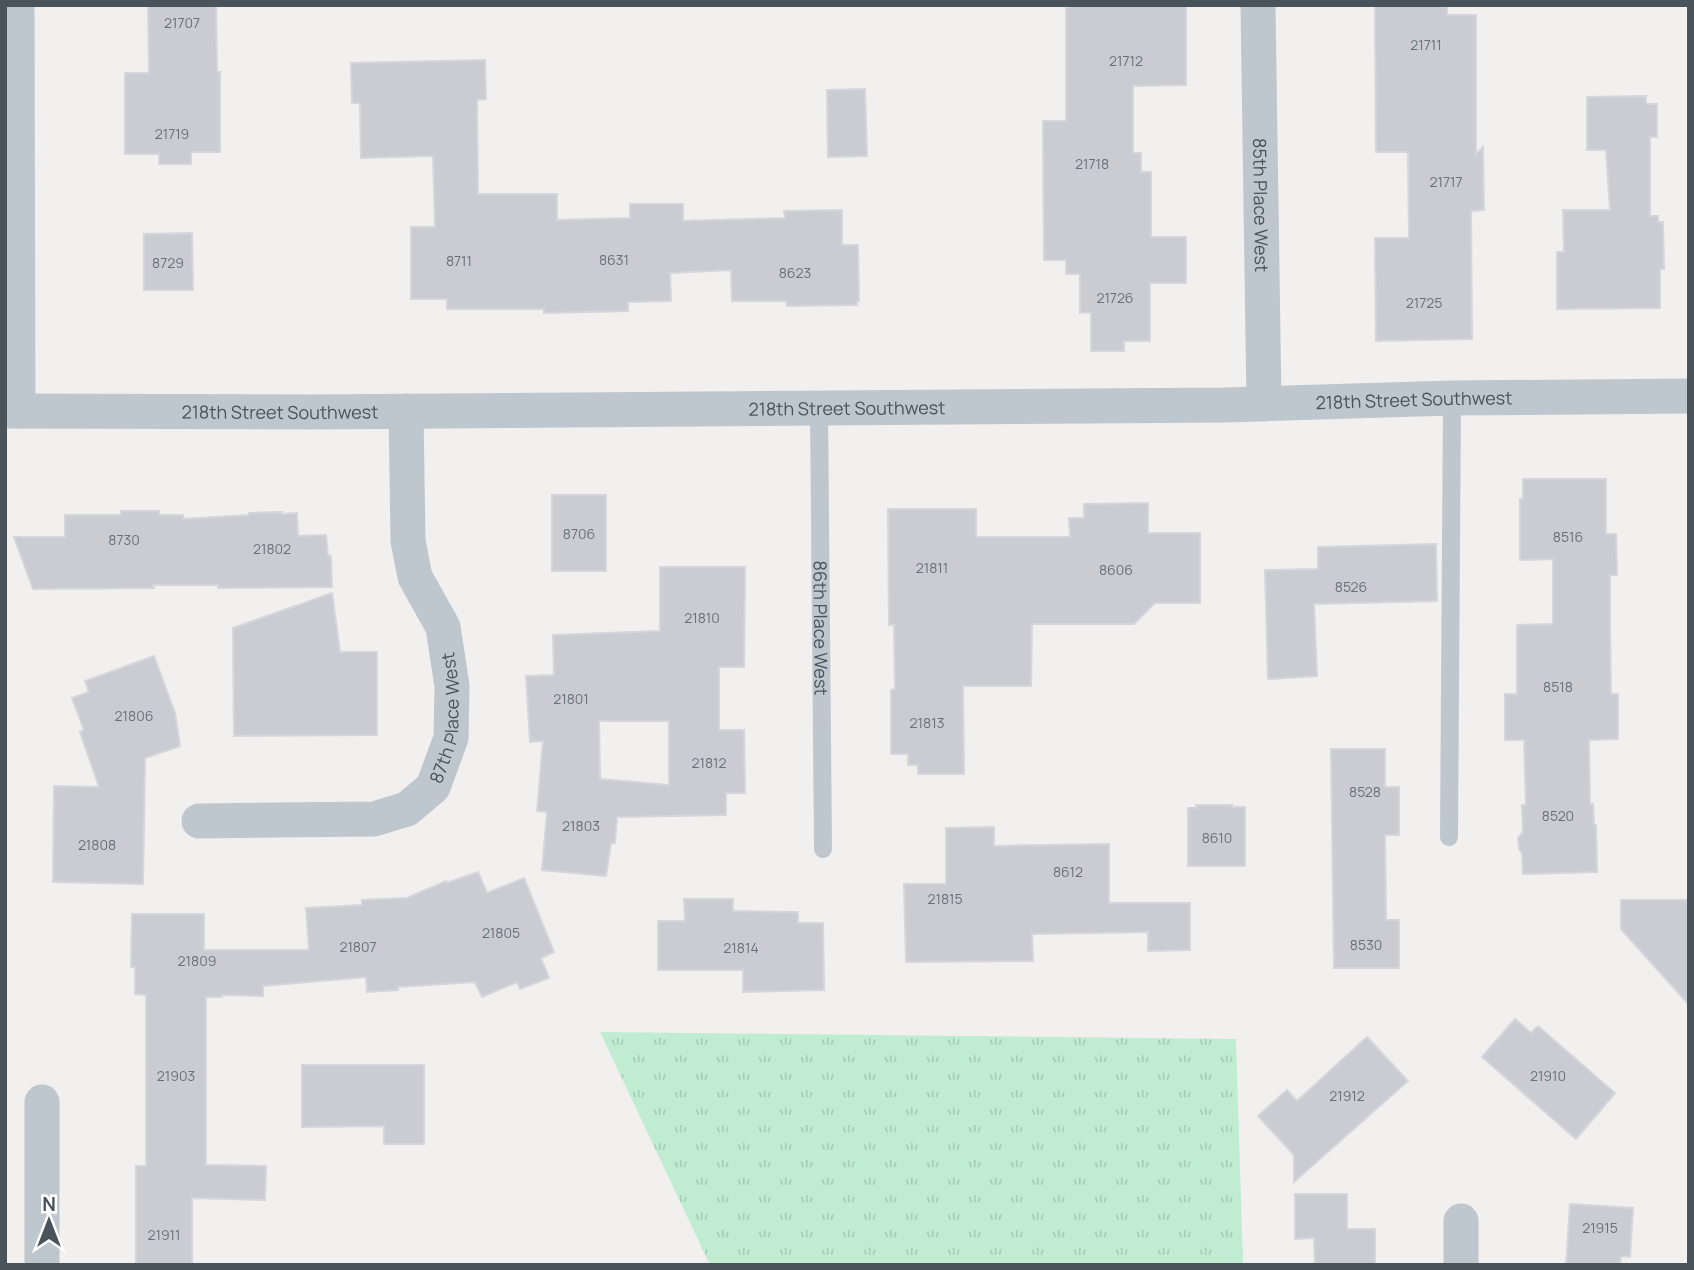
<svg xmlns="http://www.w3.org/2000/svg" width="1694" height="1270" viewBox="0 0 1694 1270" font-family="Manrope,sans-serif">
	<defs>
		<pattern id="grass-tufts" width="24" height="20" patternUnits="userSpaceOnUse" patternTransform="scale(1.75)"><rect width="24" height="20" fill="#c0edd1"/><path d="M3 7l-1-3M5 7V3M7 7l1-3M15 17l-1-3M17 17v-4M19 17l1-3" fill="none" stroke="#a6cdb6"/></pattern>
	</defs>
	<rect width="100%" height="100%" fill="#f2efef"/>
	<path fill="url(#grass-tufts)" d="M 600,1032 L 1236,1039 L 1243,1265 L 710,1265 Z"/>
	<path fill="#caccd2" stroke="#d4d6db" stroke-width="2" fill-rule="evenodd" d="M 148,5 L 216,5 L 217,72 L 220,72 L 220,152 L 191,152 L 191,164 L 159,164 L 159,154 L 125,154 L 125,73 L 149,73 Z
		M 1070,5 L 1186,5 L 1186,85 L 1133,86 L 1133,153 L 1141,153 L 1141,172 L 1151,172 L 1151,237 L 1186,237 L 1186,283 L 1150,283 L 1150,341 L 1124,341 L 1124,351 L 1091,351 L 1091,312 L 1080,313 L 1080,274 L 1066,274 L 1066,260 L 1044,260 L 1043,121 L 1066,121 L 1066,7 L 1070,7 Z
		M 1375,5 L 1447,5 L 1447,15 L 1476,15 L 1476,154 L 1483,147 L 1484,210 L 1471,211 L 1472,339 L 1376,341 L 1375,238 L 1409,238 L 1408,152 L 1376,152 Z
		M 485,60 L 486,99 L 477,100 L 478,194 L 557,194 L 557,220 L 630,218 L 630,204 L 683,204 L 683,221 L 785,218 L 784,211 L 842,210 L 842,245 L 858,245 L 859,301 L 857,301 L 857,305 L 787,306 L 786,301 L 732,301 L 731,270 L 670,273 L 671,301 L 628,302 L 628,311 L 544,313 L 544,309 L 447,309 L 447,299 L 411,299 L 411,227 L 435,227 L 433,156 L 361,158 L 360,103 L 352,103 L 351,63 Z
		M 865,89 L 867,156 L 828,157 L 827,90 Z
		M 1646,96 L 1646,104 L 1657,104 L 1657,137 L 1650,137 L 1650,216 L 1658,216 L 1658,222 L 1663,222 L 1664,269 L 1660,269 L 1660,308 L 1557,309 L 1557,252 L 1564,252 L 1563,210 L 1610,210 L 1606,150 L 1587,150 L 1587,97 Z
		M 192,233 L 193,290 L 144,290 L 144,234 Z
		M 1523,479 L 1606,479 L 1606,534 L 1616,534 L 1617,575 L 1610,575 L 1610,627 L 1611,694 L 1618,694 L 1618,739 L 1589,740 L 1590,804 L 1593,804 L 1594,825 L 1596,825 L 1597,872 L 1523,874 L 1522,853 L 1519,849 L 1518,838 L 1523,832 L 1522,805 L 1526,805 L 1524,740 L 1505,740 L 1505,694 L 1517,694 L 1517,625 L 1553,624 L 1553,559 L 1520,560 L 1520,499 L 1523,499 Z
		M 552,495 L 606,495 L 606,571 L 552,571 Z
		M 1148,503 L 1148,533 L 1200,533 L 1200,603 L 1155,603 L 1134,624 L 1032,624 L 1031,686 L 963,686 L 964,774 L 918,774 L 918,765 L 908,765 L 908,754 L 891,754 L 891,690 L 895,689 L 894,625 L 889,625 L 888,509 L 976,509 L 976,537 L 1070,537 L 1069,518 L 1084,518 L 1084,504 Z
		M 121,511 L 159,511 L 159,515 L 183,515 L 183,519 L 249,515 L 249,513 L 282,512 L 282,514 L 297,513 L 298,536 L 326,535 L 328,556 L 331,556 L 332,587 L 218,588 L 218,585 L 153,585 L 154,588 L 33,589 L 14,537 L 65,537 L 65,515 L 121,515 Z
		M 1436,544 L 1437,601 L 1314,604 L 1317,676 L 1268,679 L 1265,570 L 1318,569 L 1318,547 Z
		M 660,567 L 745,567 L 744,667 L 719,667 L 719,730 L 744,730 L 745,793 L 726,793 L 726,815 L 617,817 L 615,843 L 611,843 L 606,876 L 542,870 L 547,812 L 537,811 L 543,741 L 530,742 L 526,676 L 554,675 L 553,635 L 660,631 ZM 599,721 L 669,721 L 669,785 L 600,779 Z
		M 332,593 L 340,652 L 377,652 L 377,735 L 234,736 L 233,628 Z
		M 154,656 L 175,713 L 180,746 L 145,758 L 143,884 L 53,882 L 54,786 L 99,787 L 80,732 L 84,730 L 72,698 L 89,692 L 85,681 Z
		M 1331,749 L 1385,749 L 1385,787 L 1399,787 L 1399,835 L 1385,835 L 1386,920 L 1399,920 L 1399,968 L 1334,968 Z
		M 1196,805 L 1232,805 L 1232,807 L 1245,807 L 1245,866 L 1188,866 L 1188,808 L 1196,808 Z
		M 994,827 L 994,846 L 1109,844 L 1109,903 L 1190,903 L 1190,950 L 1148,951 L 1148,932 L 1032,934 L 1033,961 L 906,962 L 904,884 L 946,884 L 946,828 Z
		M 478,872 L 487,893 L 524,878 L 554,952 L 541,958 L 549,978 L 520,989 L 517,982 L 482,997 L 475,982 L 398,987 L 398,990 L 367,992 L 366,977 L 263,986 L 263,996 L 222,995 L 222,997 L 206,997 L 206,1165 L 266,1166 L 265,1200 L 192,1198 L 192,1265 L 136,1265 L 136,1166 L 146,1166 L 146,995 L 135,994 L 135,967 L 131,967 L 132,914 L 204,914 L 204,950 L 309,950 L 306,908 L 362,905 L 362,900 L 407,898 L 446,881 L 447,883 Z
		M 684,899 L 733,899 L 733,911 L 798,912 L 798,923 L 823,923 L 824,990 L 743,992 L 743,970 L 658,970 L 658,921 L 685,921 Z
		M 1621,900 L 1689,900 L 1689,1005 L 1621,929 Z
		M 1515,1019 L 1531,1033 L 1538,1026 L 1615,1093 L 1576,1139 L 1482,1057 Z
		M 1367,1037 L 1408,1081 L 1294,1182 L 1294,1155 L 1258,1116 L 1287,1090 L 1297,1101 Z
		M 302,1065 L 424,1065 L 424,1144 L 384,1144 L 384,1126 L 302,1127 Z
		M 1295,1194 L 1347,1194 L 1347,1229 L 1375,1229 L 1375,1265 L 1315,1265 L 1314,1238 L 1295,1239 Z
		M 1570,1204 L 1633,1208 L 1630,1257 L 1621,1256 L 1620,1265 L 1566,1265 Z"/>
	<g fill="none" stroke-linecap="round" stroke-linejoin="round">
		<g stroke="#bec7ce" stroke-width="18">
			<path id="s1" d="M 819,408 L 823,849"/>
			<path d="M 1449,837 L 1452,398"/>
		</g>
		<g stroke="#bec7ce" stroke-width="35">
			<path d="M 17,5 L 18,411"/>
			<path id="s2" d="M 1258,5 L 1264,404"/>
			<path id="s3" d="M 5,411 L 311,412 L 1225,405 L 1452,398 L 1689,396"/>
			<path id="s4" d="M 199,821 L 374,819 L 407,809 L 433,787 L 451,738 L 452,686 L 443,627 L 415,577 L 408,541 L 406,411"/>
			<path d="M 42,1102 L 42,1265"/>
			<path d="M 1461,1221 L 1461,1265"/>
		</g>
	</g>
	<g text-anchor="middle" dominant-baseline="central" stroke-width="6" stroke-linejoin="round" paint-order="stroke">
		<g font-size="14" fill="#68717a">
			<text x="182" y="22">21707</text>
			<text x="1426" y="44">21711</text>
			<text x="1126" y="60">21712</text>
			<text x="172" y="133">21719</text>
			<text x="1092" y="163">21718</text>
			<text x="1446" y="181">21717</text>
			<text x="614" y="259">8631</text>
			<text x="459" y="260">8711</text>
			<text x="168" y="262">8729</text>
			<text x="795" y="272">8623</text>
			<text x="1115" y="297">21726</text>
			<text x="1424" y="302">21725</text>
			<text x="579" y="533">8706</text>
			<text x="1568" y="536">8516</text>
			<text x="124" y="539">8730</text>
			<text x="272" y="548">21802</text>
			<text x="932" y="567">21811</text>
			<text x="1116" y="569">8606</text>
			<text x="1351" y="586">8526</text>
			<text x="702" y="617">21810</text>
			<text x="1558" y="686">8518</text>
			<text x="571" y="698">21801</text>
			<text x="134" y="715">21806</text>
			<text x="927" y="722">21813</text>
			<text x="709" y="762">21812</text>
			<text x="1365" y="791">8528</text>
			<text x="1558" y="815">8520</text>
			<text x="581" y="825">21803</text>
			<text x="1217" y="837">8610</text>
			<text x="97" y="844">21808</text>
			<text x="1068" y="871">8612</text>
			<text x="945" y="898">21815</text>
			<text x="501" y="932">21805</text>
			<text x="1366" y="944">8530</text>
			<text x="358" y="946">21807</text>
			<text x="741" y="947">21814</text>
			<text x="197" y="960">21809</text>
			<text x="176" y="1075">21903</text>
			<text x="1548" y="1075">21910</text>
			<text x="1347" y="1095">21912</text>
			<text x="1600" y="1227">21915</text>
			<text x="164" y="1234">21911</text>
		</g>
		<g font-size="18" fill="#48535c" stroke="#fff">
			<text stroke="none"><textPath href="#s2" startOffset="200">85th Place West</textPath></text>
			<text stroke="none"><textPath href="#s3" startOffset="1409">218th Street Southwest</textPath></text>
			<text stroke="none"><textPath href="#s3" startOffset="842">218th Street Southwest</textPath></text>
			<text stroke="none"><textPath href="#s3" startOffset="275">218th Street Southwest</textPath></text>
			<text stroke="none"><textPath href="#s1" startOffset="220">86th Place West</textPath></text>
			<text stroke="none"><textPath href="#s4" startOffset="315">87th Place West</textPath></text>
		</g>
	</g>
	<rect width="1694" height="1270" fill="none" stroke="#48535c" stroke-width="14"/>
	<g transform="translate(49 1221)" stroke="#ffffff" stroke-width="5" paint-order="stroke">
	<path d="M0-5L12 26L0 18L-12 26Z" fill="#48535c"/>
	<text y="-10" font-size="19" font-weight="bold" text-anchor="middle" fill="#48535c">N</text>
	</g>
</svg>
